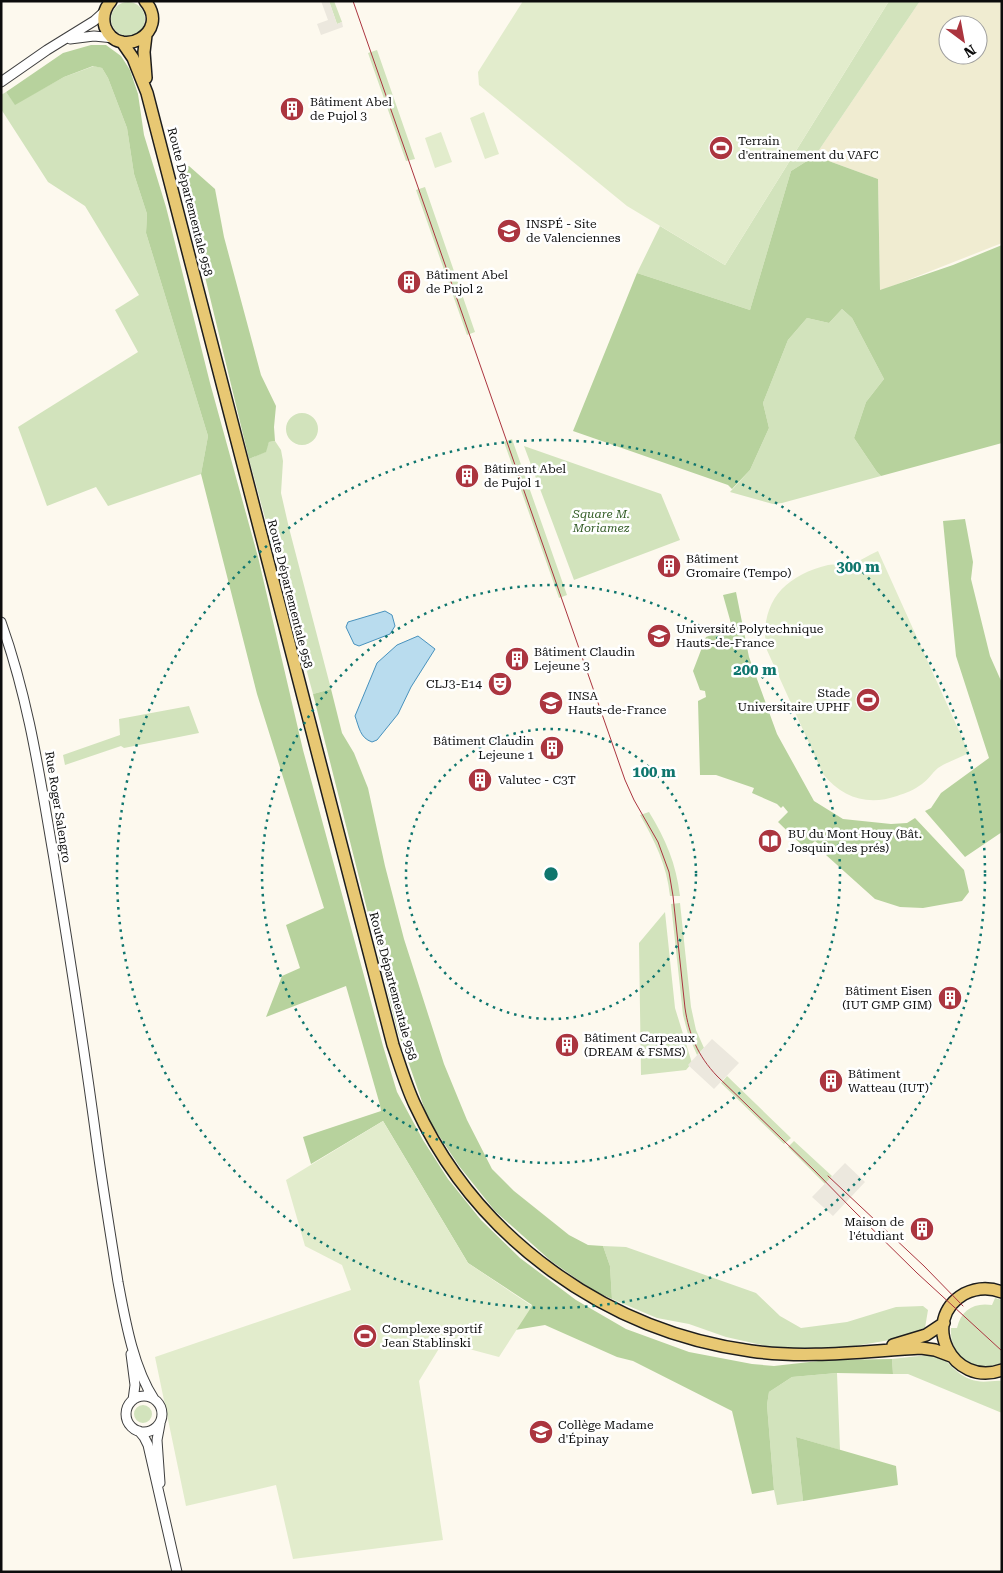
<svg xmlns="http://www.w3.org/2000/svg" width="1003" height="1573" viewBox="0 0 1003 1573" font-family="'Roboto Serif',serif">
	<rect width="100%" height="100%" fill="#fdf9ee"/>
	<path fill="#f0ecd1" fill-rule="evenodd" d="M 920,1 L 1002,1 L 1002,243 L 880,291 L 878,179 L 815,156 ZM 948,25 L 978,25 L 978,55 L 948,55 Z"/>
	<path fill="#d2e3bc" d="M 329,1 L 334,1 L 342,22 L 337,24 Z
		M 889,1 L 920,1 L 815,156 L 791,171 L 750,310 L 637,273 L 660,226 L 725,265 Z
		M111 19a17 17 0 1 1 34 0a17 17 0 1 1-34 0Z
		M 377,50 L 415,159 L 406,161 L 368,53 Z
		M 94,66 L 102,68 L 108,78 L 127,128 L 134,174 L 147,214 L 146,233 L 208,436 L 201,474 L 108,506 L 96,487 L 47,506 L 18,427 L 138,352 L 115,310 L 139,295 L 85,206 L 48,182 L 1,109 L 1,95 L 6,92 L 15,104 L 64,77 Z
		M 425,187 L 475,332 L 467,335 L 416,190 Z
		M 842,309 L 852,318 L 884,379 L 866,402 L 854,438 L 877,472 L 881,476 L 782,503 L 773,504 L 730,492 L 750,470 L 769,428 L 763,403 L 788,340 L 807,318 L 829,323 Z
		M286 429a16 16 0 1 1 32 0a16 16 0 1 1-32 0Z
		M 512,439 L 567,595 L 559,598 L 504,442 Z
		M 275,441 L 281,450 L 283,461 L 281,493 L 289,528 L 331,689 L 313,694 L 249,459 L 265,452 L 269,442 Z
		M 524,446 L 661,494 L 680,540 L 574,580 Z
		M 189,706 L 199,733 L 124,748 L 121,746 L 65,765 L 63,755 L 120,735 L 119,719 Z
		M 649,812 C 666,840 676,863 680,896 L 670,896 C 667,866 655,841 640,815 Z
		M 680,903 L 691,1007 L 696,1030 L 704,1048 L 697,1055 L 688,1034 L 683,1015 L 671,904 Z
		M 665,912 L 675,1008 L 692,1063 L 686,1070 L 641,1075 L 639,943 Z
		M 727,1076 L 791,1138 L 784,1144 L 721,1083 Z
		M 794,1141 L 832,1176 L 825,1184 L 788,1147 Z
		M 603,1246 L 626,1247 L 756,1293 L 780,1316 L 801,1328 L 847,1322 L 896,1307 L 923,1306 L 928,1310 L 925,1328 L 896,1339 L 843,1348 L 779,1349 L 726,1337 L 689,1324 L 657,1318 L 612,1299 L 610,1266 Z
		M 995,1298 L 1002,1300 L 1002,1363 C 976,1374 949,1357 951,1328 L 957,1328 C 961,1310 974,1302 992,1305 Z
		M 937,1354 C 952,1363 956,1377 977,1381 C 985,1383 994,1380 1002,1381 L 1002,1413 L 908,1374 L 893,1374 L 892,1359 Z
		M 837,1373 L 840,1450 L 796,1437 L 803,1501 L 777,1505 L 774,1490 L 767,1405 L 769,1392 L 792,1377 Z
		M134 1414a9 9 0 1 1 18 0a9 9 0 1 1-18 0Z"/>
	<path fill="#b7d29d" d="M 91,45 L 106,45 L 121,56 L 130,70 L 138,94 L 144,135 L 166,207 L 210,383 L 258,557 L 303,750 L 383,1046 L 397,1092 L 423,1140 L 448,1179 L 481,1220 L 520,1258 L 576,1300 L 626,1329 L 689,1352 L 752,1364 L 774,1366 L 827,1360 L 892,1359 L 893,1374 L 837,1373 L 792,1377 L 769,1392 L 767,1405 L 774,1490 L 752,1494 L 732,1411 L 633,1361 L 617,1357 L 545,1325 L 515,1330 L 532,1305 L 468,1263 L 383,1121 L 311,1164 L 303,1137 L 381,1111 L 380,1105 L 346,986 L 266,1017 L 282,976 L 300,968 L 286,925 L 324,908 L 257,694 L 201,474 L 208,436 L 146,233 L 147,214 L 134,174 L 127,128 L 108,78 L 102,68 L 93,66 L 64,77 L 15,105 L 6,92 L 63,53 Z
		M 815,156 L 878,179 L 880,290 L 953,265 L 1002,245 L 1002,443 L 881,476 L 877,472 L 854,438 L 866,402 L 884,379 L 852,318 L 842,309 L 829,323 L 807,318 L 788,340 L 763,403 L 769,428 L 750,470 L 732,489 L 728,485 L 573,431 L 637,273 L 750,310 L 791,171 Z
		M 189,166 L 215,189 L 224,237 L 261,375 L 276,406 L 274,427 L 275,441 L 269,442 L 266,452 L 249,459 L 179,169 Z
		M 965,519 L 973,562 L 971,579 L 990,656 L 1002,683 L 1002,832 L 965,857 L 925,811 L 931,808 L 941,793 L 989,758 L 956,656 L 943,521 Z
		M 736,592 L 749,657 L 777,734 L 814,801 L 843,819 L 891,824 L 907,823 L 915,818 L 964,870 L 969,892 L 962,901 L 923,908 L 900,907 L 875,899 L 826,855 L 828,852 L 815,841 L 806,849 L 778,822 L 788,812 L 783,806 L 781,808 L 777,804 L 752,793 L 754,788 L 716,775 L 700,775 L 698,701 L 706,697 L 705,691 L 700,690 L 693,671 L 706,637 L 732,627 L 723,595 Z
		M 331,689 L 342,733 L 354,753 L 368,788 L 385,866 L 404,939 L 444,1064 L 467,1120 L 492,1169 L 514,1191 L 569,1235 L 588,1245 L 603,1246 L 610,1266 L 612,1299 L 594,1291 L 551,1261 L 495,1211 L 459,1166 L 428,1119 L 397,1029 L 313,694 Z
		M 796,1437 L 896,1466 L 898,1485 L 803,1501 Z"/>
	<path fill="#e2eccc" d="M 523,1 L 889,1 L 725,265 L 627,206 L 479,85 L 478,72 Z
		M 484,112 L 499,154 L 485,159 L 470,118 Z
		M 441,132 L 452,162 L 435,168 L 425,138 Z
		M 878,551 L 969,753 C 959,758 947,762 938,768 C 932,773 928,780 922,784 C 914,790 906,793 897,796 C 868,806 842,798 823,774 L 766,648 C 760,602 784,576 828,565 C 835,563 844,567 850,565 C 860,561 869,555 878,551 Z
		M 383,1121 L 468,1263 L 532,1306 L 499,1357 L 443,1342 L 419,1381 L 443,1540 L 293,1559 L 276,1485 L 186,1506 L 155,1357 L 351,1290 L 342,1265 L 305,1246 L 286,1180 Z"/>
	<path fill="#ece8de" d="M 321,1 L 329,1 L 337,24 L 342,22 L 343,27 L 321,35 L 317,24 L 328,20 Z
		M 712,1039 L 739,1063 L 714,1089 L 688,1065 Z
		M 845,1163 L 865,1182 L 833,1216 L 812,1197 Z"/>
	<path fill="#b9dcee" stroke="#4892bd" d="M 385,611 L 392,615 L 395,626 L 390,634 L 359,646 L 354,644 L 346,627 L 348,622 Z
		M 418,636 L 435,649 L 411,687 L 398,714 L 377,740 L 372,742 C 360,738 359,727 355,716 L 377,663 L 397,645 Z"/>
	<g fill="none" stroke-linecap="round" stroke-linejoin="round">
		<g stroke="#3f3f3f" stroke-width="11">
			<path id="minor" d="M 70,39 L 94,36 L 114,38
				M 1,82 L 47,50 L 94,21 L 105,11
				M 1,622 C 29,700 40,778 54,859 C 70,957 85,1054 98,1152 C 104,1195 111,1238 118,1282 C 125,1319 133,1367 154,1399
				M 131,1354 L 135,1385 L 133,1400
				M126 1414a18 18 0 1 1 36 0a18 18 0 1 1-36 0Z
				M 160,1424 L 157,1440 L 160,1483
				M 139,1431 L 144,1437 L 148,1445 L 177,1572"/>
		</g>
		<g stroke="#1d1d1d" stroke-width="14">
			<path id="major" d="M 111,1 C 105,8 102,17 105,27 C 118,61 172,33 145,1
				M 122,42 L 133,58 L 147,93 L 393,1045 C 400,1065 406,1086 415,1105 C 477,1239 606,1331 751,1351 C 807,1359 865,1351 921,1348 L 935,1350 L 951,1356
				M 146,78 L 144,52 L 146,35
				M 1002,1292 C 989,1287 976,1288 964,1294 C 919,1320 952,1388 1002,1370
				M 893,1345 L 926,1335 L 944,1323"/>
		</g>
		<use href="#minor" stroke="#fff" stroke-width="9"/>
		<use href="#major" stroke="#e8c873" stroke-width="11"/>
		<path stroke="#ab353f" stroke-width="1" d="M 353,1 L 625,780 L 634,800 L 658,842 L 669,872 L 673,896 L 685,1008 C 689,1035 698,1056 717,1076 L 815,1171 L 853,1210 L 917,1273 L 1002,1351
			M 828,1176 L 924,1266 L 963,1306"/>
	</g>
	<g fill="none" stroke="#0f766e" stroke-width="2.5" stroke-dasharray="2.5 5">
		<circle cx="551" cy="874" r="145"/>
		<circle cx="551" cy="874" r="289"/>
		<circle cx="551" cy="874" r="434"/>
	</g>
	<defs>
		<g id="building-disc" transform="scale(1.25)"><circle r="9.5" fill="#ab353f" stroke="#fff"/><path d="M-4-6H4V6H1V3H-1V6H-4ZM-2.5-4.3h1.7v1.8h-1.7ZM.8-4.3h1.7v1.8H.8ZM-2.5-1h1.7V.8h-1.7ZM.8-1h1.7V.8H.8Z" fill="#fff"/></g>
		<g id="stadium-disc" transform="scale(1.25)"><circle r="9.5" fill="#ab353f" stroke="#fff"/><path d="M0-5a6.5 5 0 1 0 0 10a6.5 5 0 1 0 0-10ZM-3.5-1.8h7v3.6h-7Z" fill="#fff"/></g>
		<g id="university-disc" transform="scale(1.25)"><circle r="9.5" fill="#ab353f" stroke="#fff"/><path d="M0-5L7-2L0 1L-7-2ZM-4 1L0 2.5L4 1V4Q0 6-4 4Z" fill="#fff"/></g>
		<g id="theatre-disc" transform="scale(1.25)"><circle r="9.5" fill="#ab353f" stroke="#fff"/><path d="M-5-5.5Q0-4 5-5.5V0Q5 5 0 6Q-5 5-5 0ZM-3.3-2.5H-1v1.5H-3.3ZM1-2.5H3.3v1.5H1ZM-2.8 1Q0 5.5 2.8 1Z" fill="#fff"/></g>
		<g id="library-disc" transform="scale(1.25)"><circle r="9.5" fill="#ab353f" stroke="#fff"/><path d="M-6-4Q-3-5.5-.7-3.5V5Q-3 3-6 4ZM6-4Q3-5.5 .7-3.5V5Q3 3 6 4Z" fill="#fff"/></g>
		<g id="school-disc" transform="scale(1.25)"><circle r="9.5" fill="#ab353f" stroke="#fff"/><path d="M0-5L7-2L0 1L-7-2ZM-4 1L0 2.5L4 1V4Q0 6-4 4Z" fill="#fff"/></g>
	</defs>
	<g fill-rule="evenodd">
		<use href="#building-disc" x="292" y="109"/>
		<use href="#stadium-disc" x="721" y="148"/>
		<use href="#university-disc" x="509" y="231"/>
		<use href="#building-disc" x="409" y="282"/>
		<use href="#building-disc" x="467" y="476"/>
		<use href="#building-disc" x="669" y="566"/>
		<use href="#university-disc" x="659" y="636"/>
		<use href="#building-disc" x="517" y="659"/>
		<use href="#theatre-disc" x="500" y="684"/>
		<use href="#stadium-disc" x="868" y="700"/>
		<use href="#university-disc" x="551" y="703"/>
		<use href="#building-disc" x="552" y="748"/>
		<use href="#building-disc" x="480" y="780"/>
		<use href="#library-disc" x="770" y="841"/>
		<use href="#building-disc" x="950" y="998"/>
		<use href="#building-disc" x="567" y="1045"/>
		<use href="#building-disc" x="831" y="1081"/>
		<use href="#building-disc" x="922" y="1229"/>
		<use href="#stadium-disc" x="365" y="1336"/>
		<use href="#school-disc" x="541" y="1432"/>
	</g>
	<g text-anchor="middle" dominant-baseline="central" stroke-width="5" stroke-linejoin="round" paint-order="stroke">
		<g font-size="12" fill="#0c0c0c" stroke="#fff" text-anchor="start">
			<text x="310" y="102">Bâtiment Abel<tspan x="310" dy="14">de Pujol 3</tspan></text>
			<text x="738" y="141">Terrain<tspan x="738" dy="14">d'entrainement du VAFC</tspan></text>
			<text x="526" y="224">INSPÉ - Site<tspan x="526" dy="14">de Valenciennes</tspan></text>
			<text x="426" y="275">Bâtiment Abel<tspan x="426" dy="14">de Pujol 2</tspan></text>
			<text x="484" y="469">Bâtiment Abel<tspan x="484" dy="14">de Pujol 1</tspan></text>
			<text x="686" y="559">Bâtiment<tspan x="686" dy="14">Gromaire (Tempo)</tspan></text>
			<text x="676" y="629">Université Polytechnique<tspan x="676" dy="14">Hauts-de-France</tspan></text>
			<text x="534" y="652">Bâtiment Claudin<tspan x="534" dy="14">Lejeune 3</tspan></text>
			<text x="482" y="684" text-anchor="end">CLJ3-E14</text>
			<text x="850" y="693" text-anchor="end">Stade<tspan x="850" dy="14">Universitaire UPHF</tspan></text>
			<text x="568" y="696">INSA<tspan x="568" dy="14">Hauts-de-France</tspan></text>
			<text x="534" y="741" text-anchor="end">Bâtiment Claudin<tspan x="534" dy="14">Lejeune 1</tspan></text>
			<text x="498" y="780">Valutec - C3T</text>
			<text x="788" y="834">BU du Mont Houy (Bât.<tspan x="788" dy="14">Josquin des prés)</tspan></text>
			<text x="932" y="991" text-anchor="end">Bâtiment Eisen<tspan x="932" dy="14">(IUT GMP GIM)</tspan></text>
			<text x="584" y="1038">Bâtiment Carpeaux<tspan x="584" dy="14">(DREAM &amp; FSMS)</tspan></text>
			<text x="848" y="1074">Bâtiment<tspan x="848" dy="14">Watteau (IUT)</tspan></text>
			<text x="904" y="1222" text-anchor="end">Maison de<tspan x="904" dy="14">l'étudiant</tspan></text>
			<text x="382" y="1329">Complexe sportif<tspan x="382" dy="14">Jean Stablinski</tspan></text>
			<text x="558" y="1425">Collège Madame<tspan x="558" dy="14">d'Épinay</tspan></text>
		</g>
		<g font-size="12" fill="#0c0c0c" stroke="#fff">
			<text transform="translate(190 202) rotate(76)">Route Départementale 958</text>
			<text transform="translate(290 594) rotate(76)">Route Départementale 958</text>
			<text transform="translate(58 807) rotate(81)">Rue Roger Salengro</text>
			<text transform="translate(393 986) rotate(75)">Route Départementale 958</text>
		</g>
		<g font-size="12" font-style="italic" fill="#325c25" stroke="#fff">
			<text x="601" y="514">Square M.<tspan x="601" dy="14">Moriamez</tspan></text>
		</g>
	</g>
	<circle cx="551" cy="874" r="8" fill="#0f766e" stroke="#fff" stroke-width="2.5"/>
	<g font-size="15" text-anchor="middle" font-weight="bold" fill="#0f766e" stroke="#fff" stroke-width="5" stroke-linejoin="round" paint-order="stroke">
		<text x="858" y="572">300 m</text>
		<text x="755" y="675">200 m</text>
		<text x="654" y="777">100 m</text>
	</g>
	<rect width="1003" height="1573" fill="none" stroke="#0c0c0c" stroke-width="5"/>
	<g transform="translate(963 40) rotate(148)"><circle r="24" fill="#ffffff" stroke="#9e9e9e"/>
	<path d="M0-4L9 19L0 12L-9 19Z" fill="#ab353f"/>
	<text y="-8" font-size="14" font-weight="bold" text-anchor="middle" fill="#0c0c0c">N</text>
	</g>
</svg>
